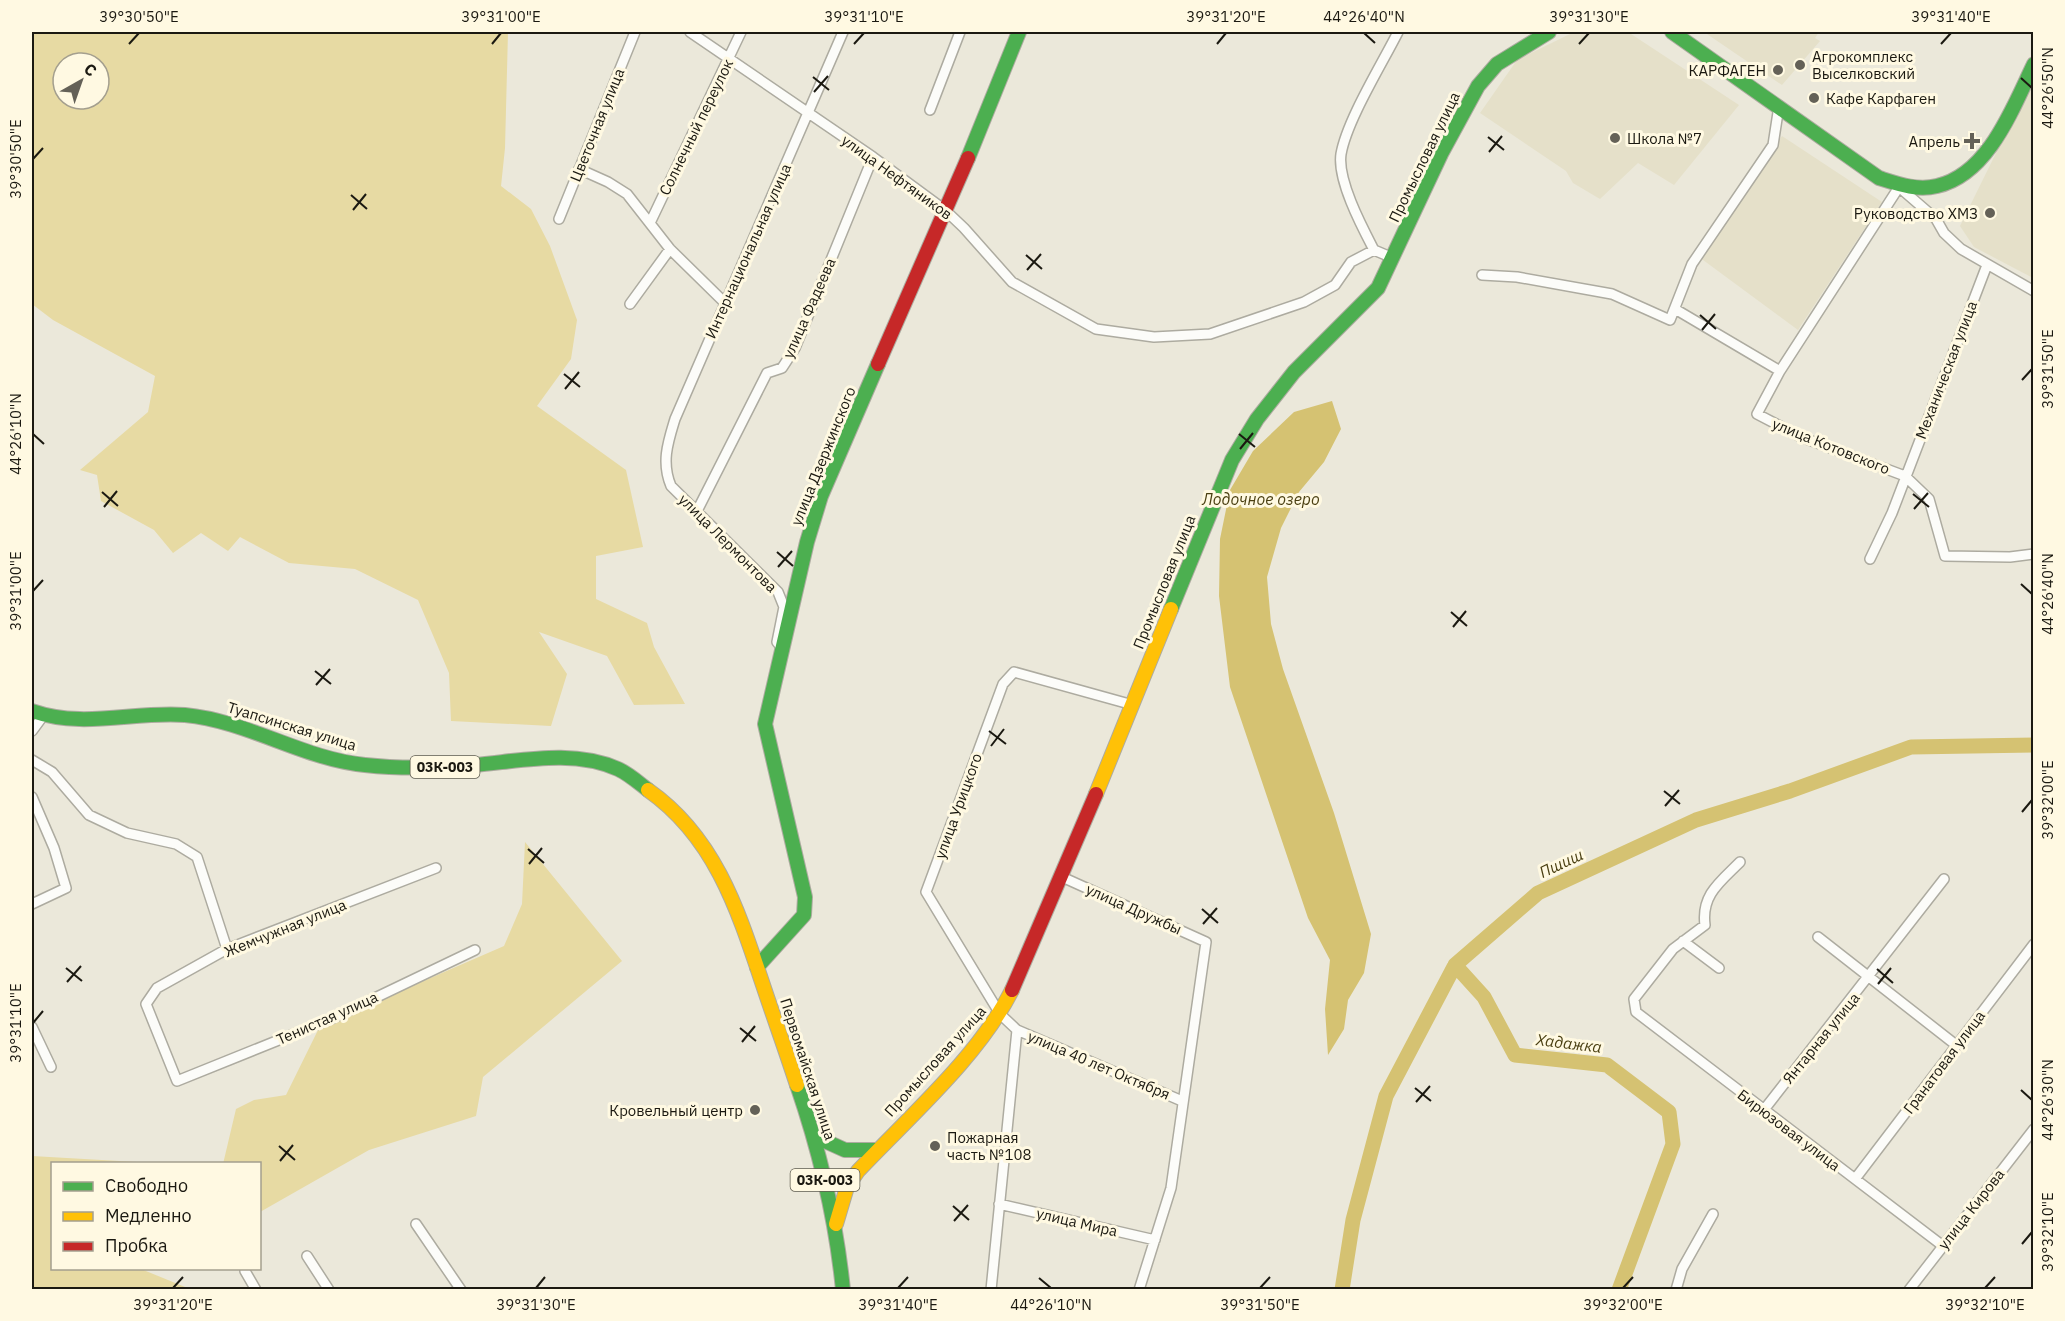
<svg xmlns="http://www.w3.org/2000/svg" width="2065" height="1321" viewBox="0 0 2065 1321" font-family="'IBM Plex Sans',sans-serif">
	<rect width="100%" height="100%" fill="#ebe8da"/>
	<path fill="#e5e0c9" d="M 1574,32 L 1628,32 L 1739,105 L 1674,185 L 1638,163 L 1600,199 L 1573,183 L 1566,171 L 1480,113 L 1517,60 Z
		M 1704,32 L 1819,32 L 1815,38 L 1820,41 L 1782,85 Z
		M 2033,78 L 2033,278 L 1974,247 L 1960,226 Z
		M 1782,136 L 1882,202 L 1798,330 L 1699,257 Z"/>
	<path fill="#e7daa3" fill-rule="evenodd" d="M 32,32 L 508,32 L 505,148 L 501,186 L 531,209 L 550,246 L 577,320 L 571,359 L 537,406 L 626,470 L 643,547 L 596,556 L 596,599 L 647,623 L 654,647 L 685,704 L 634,705 L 607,656 L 539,632 L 567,674 L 551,726 L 451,721 L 449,673 L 418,600 L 355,569 L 289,563 L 240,537 L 228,551 L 201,533 L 173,553 L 154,530 L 101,501 L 97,475 L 80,470 L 148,412 L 155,376 L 53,320 L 32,304 ZM 63,63 L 99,63 L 99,99 L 63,99 Z
		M 525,842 L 622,961 L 483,1077 L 476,1116 L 369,1150 L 260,1212 L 260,1164 L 223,1164 L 236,1109 L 254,1100 L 286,1095 L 320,1026 L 504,946 L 522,904 Z
		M 32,1156 L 154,1163 L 52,1164 L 52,1268 L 141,1269 L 190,1289 L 32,1289 Z"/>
	<path fill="#d5c272" d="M 1332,401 L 1341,429 L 1324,462 L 1299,492 L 1281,528 L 1267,577 L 1271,624 L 1283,669 L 1334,813 L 1371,934 L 1364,973 L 1348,1000 L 1344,1029 L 1328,1055 L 1325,1009 L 1330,960 L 1308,918 L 1230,687 L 1219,596 L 1220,539 L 1230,490 L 1253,451 L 1294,412 Z"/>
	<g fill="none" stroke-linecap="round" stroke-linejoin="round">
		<path stroke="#d5c272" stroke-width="15" d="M 1455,965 L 1484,997 L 1515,1055 L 1607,1065 L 1669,1112 L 1673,1144 L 1619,1290
			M 1342,1290 L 1353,1220 L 1386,1096 L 1455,965 L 1538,893 L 1696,820 L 1790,791 L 1911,747 L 2034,745"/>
		<g stroke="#adaba0" stroke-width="12">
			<path id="street" d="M 690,32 L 873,157 L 945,210 L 964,228 L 1012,282 L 1096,329 L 1154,337 L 1210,334 L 1304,302 L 1335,285 L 1351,262 L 1374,250 L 1393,258
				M 930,110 L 960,32
				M 579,169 L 608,182 L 627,194 L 670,249 L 725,303
				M 559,219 L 635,32
				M 650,223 L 741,32
				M 1374,250 C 1362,227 1337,180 1341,154 C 1347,120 1382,64 1398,32
				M 1482,275 L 1517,277 L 1612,294 L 1670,320 L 1692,264 L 1773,145 L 1779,106
				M 2034,291 L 1961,249 L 1944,233 L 1936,219 L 1899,187 L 1780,371 L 1757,414 L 1801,437 L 1905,476 L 1929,499 L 1945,556 L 2010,557 L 2034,554
				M 630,304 L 670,249
				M 1675,309 L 1780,371
				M 697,511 L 767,373 L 782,368 L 795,348 L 873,157
				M 1870,559 L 1892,513 L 1987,265
				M 782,648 L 777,642 L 784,607 L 778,592 L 671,486 C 661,462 668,442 675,419 L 843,32
				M 32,731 L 43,716
				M 32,760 L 52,772 L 89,815 L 127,833 L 176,844 L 197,857 L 227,949
				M 32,797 L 54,848 L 66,888 L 32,904
				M 1740,862 C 1720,882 1701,895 1705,925 L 1673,949 L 1634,999 L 1636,1012 L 1943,1246
				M 436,868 L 227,949 L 157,988 L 146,1004 L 177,1081 L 331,1019 L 475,950
				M 1062,877 L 1206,942 L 1171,1188 L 1139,1290
				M 1818,937 L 1956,1045
				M 1683,941 L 1719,968
				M 32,1027 L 51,1067
				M 1017,1030 L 1182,1101
				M 1763,1111 L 1944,879
				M 1855,1179 L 2034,944
				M 999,1204 L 1155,1240
				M 416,1224 L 461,1290
				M 307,1256 L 329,1290
				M 245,1271 L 256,1290
				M 991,1290 L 1017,1030 L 1000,1014 L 926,892 L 1003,684 L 1014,672 L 1133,705
				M 1676,1290 L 1682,1269 L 1713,1214
				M 1909,1290 L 2034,1129"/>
		</g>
		<g stroke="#adaba0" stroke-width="16">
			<path id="fast" d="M 1672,32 L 1879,178 C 1898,184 1917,191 1937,186 C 1989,174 2013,107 2034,64
				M 968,158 L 1019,32
				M 1171,609 L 1232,460 L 1257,419 L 1294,372 L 1378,288 L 1441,154 L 1478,86 L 1497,64 L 1549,32
				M 32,711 C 84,729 133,711 185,715 C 248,721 303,759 365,765 C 401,769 438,768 474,765 C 521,761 573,749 618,769 C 629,774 639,783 648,790
				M 757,967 L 804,915 L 805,897 L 765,724 L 807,542 L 821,496 L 878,364
				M 797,1085 C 820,1152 836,1219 843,1290
				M 814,1136 L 845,1150 L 877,1150"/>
		</g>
		<g stroke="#adaba0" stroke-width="16">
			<path id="slow" d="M 648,790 C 715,837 738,910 763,985 C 774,1018 786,1051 797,1085
				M 1096,794 L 1171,609
				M 836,1224 L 847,1187 L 858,1171 C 909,1117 979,1056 1012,990"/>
		</g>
		<g stroke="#adaba0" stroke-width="16">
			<path id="jam" d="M 878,364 L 968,158
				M 1012,990 L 1096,794"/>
		</g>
		<use href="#street" stroke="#fcfcf9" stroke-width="9"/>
		<use href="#fast" stroke="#4caf50" stroke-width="14"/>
		<use href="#slow" stroke="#ffc107" stroke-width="14"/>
		<use href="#jam" stroke="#c62828" stroke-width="14"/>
	</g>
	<path fill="none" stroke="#1b1911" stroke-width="2" d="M 1364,33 L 1375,43M 129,44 L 139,33M 492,44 L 501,33M 854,44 L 864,33M 1217,44 L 1226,33M 1579,44 L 1589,33M 1941,44 L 1951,33M 813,77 L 829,90M 2021,78 L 2032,88M 814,92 L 828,76M 1488,137 L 1504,150M 1489,152 L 1502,136M 33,159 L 43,148M 351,195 L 367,209M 353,210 L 366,194M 1026,255 L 1042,269M 1027,270 L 1041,254M 1700,315 L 1716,329M 1702,330 L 1715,314M 564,374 L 580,387M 2022,380 L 2032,369M 565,389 L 579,372M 33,434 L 44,444M 1239,434 L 1255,447M 1240,449 L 1253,433M 102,492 L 118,506M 1913,494 L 1929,507M 104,507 L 117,491M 1914,509 L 1928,493M 777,552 L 793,566M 778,567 L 792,551M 2021,584 L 2032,594M 33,591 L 43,580M 1451,612 L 1467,626M 1453,627 L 1466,611M 315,671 L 331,684M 316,685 L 330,669M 989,731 L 1006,744M 991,746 L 1004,729M 1664,791 L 1680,804M 1665,806 L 1679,790M 2022,812 L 2032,800M 528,849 L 544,863M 529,864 L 542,848M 1202,909 L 1218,923M 1203,924 L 1217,908M 66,968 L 82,981M 1877,969 L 1893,983M 67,982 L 81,966M 1878,984 L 1891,968M 33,1023 L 43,1011M 740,1028 L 756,1041M 742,1042 L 755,1026M 1415,1088 L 1431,1101M 2021,1090 L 2032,1100M 1416,1102 L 1430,1086M 279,1146 L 295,1160M 280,1161 L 293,1145M 953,1206 L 969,1220M 954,1221 L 968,1205M 2022,1244 L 2032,1232M 1039,1278 L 1051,1288M 173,1288 L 183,1277M 536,1288 L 545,1277M 898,1288 L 908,1277M 1260,1288 L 1270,1277M 1623,1288 L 1633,1277M 1985,1288 L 1995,1277"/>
	<g fill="#646157" stroke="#fff9e2" stroke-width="2">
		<circle cx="1800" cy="65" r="6"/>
		<circle cx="1778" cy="70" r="6"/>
		<circle cx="1814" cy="98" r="6"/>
		<circle cx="1615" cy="138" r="6"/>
		<path d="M1969 132h6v6h6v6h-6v6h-6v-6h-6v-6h6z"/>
		<circle cx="1990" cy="213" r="6"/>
		<circle cx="755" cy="1110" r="6"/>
		<circle cx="935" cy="1146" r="6"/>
	</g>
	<g text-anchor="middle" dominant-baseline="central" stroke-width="6" stroke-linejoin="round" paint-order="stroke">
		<g fill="#fff9e2" stroke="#5f5c50" stroke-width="1.5">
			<rect x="410.5" y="756" width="69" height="22" rx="4.5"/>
			<rect x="790.5" y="1169" width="69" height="22" rx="4.5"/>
		</g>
		<g font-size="14" font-weight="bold" fill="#1b1911">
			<text x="445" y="767">03К-003</text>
			<text x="825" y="1180">03К-003</text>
		</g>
		<g font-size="15" fill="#1b1911" stroke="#fff9e2" text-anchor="start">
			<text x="1812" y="56">Агрокомплекс<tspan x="1812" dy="17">Выселковский</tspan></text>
			<text x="1766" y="70" text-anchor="end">КАРФАГЕН</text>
			<text x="1826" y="98">Кафе Карфаген</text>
			<text x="1627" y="138">Школа №7</text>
			<text x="1960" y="141" text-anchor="end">Апрель</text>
			<text x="1978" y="213" text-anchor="end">Руководство ХМЗ</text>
			<text x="743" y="1110" text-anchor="end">Кровельный центр</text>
			<text x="947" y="1137">Пожарная<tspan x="947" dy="17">часть №108</tspan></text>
		</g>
		<g font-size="15" fill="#1b1911" stroke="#fff9e2">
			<text transform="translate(597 125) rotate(-68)">Цветочная улица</text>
			<text transform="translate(696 127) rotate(-64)">Солнечный переулок</text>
			<text transform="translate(1424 157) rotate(-64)">Промысловая улица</text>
			<text transform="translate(897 177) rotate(36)">улица Нефтяников</text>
			<text transform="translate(748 251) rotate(-66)">Интернациональная улица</text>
			<text transform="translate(809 308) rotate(-66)">улица Фадеева</text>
			<text transform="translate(1946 370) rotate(-69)">Механическая улица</text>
			<text transform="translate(1831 446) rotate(22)">улица Котовского</text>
			<text transform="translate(823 456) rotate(-68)">улица Дзержинского</text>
			<text transform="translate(728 543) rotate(45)">улица Лермонтова</text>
			<text transform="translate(1164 582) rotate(-68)">Промысловая улица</text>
			<text transform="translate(292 726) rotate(17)">Туапсинская улица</text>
			<text transform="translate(958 806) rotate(-70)">улица Урицкого</text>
			<text transform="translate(1134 909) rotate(24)">улица Дружбы</text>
			<text transform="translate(285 928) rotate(-22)">Жемчужная улица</text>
			<text transform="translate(327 1018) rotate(-24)">Тенистая улица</text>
			<text transform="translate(1821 1038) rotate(-51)">Янтарная улица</text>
			<text transform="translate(935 1061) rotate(-48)">Промысловая улица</text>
			<text transform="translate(1944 1062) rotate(-53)">Гранатовая улица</text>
			<text transform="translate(1099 1065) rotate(23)">улица 40 лет Октября</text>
			<text transform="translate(808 1069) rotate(72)">Первомайская улица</text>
			<text transform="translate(1789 1130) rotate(37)">Бирюзовая улица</text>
			<text transform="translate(1971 1209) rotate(-52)">улица Кирова</text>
			<text transform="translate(1077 1222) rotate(13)">улица Мира</text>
		</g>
		<g font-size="16" font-style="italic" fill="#4a3f12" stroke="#fff9e2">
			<text x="1261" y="499">Лодочное озеро</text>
			<text transform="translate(1561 863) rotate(-25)">Пшиш</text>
			<text transform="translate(1569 1043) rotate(7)">Хадажка</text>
		</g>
	</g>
	<rect width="2065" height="1321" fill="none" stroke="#fff9e2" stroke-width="66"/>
	<rect x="51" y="1162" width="210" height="108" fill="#fff9e2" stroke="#a49f8e" stroke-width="1.5"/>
	<rect x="63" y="1182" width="30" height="9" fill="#4caf50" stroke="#a49f8e" stroke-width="1.5"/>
	<text x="105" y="1192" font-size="18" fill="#1b1911">Свободно</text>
	<rect x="63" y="1212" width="30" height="9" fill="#ffc107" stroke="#a49f8e" stroke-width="1.5"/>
	<text x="105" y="1222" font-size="18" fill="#1b1911">Медленно</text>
	<rect x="63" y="1242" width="30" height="9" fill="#c62828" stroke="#a49f8e" stroke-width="1.5"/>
	<text x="105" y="1252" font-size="18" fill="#1b1911">Пробка</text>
	<g transform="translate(81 81) rotate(40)"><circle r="28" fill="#fff9e2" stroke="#a49f8e" stroke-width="1.5"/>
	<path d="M0-4.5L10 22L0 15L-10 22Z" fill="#646157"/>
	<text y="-9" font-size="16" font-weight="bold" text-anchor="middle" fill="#1b1911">С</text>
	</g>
	<rect x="33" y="33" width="1999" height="1255" fill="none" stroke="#1b1911" stroke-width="2"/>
	<g font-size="15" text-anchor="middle" fill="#1b1911">
		<text x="139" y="22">39°30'50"E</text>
		<text x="501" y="22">39°31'00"E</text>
		<text x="864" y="22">39°31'10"E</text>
		<text x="1226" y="22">39°31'20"E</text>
		<text x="1364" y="22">44°26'40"N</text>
		<text x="1589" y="22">39°31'30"E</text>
		<text x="1951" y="22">39°31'40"E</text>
		<text transform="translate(2048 88) rotate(-90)" y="5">44°26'50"N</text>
		<text transform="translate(16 159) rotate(-90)" y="5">39°30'50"E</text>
		<text transform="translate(2048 369) rotate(-90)" y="5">39°31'50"E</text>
		<text transform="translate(16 434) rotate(-90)" y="5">44°26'10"N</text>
		<text transform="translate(16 591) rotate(-90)" y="5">39°31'00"E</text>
		<text transform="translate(2048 594) rotate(-90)" y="5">44°26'40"N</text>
		<text transform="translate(2048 800) rotate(-90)" y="5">39°32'00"E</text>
		<text transform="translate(16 1023) rotate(-90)" y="5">39°31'10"E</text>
		<text transform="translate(2048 1100) rotate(-90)" y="5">44°26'30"N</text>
		<text transform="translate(2048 1232) rotate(-90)" y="5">39°32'10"E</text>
		<text x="173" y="1310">39°31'20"E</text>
		<text x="536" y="1310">39°31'30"E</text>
		<text x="898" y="1310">39°31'40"E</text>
		<text x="1051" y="1310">44°26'10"N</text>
		<text x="1260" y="1310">39°31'50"E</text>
		<text x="1623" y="1310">39°32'00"E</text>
		<text x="1985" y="1310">39°32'10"E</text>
	</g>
</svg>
